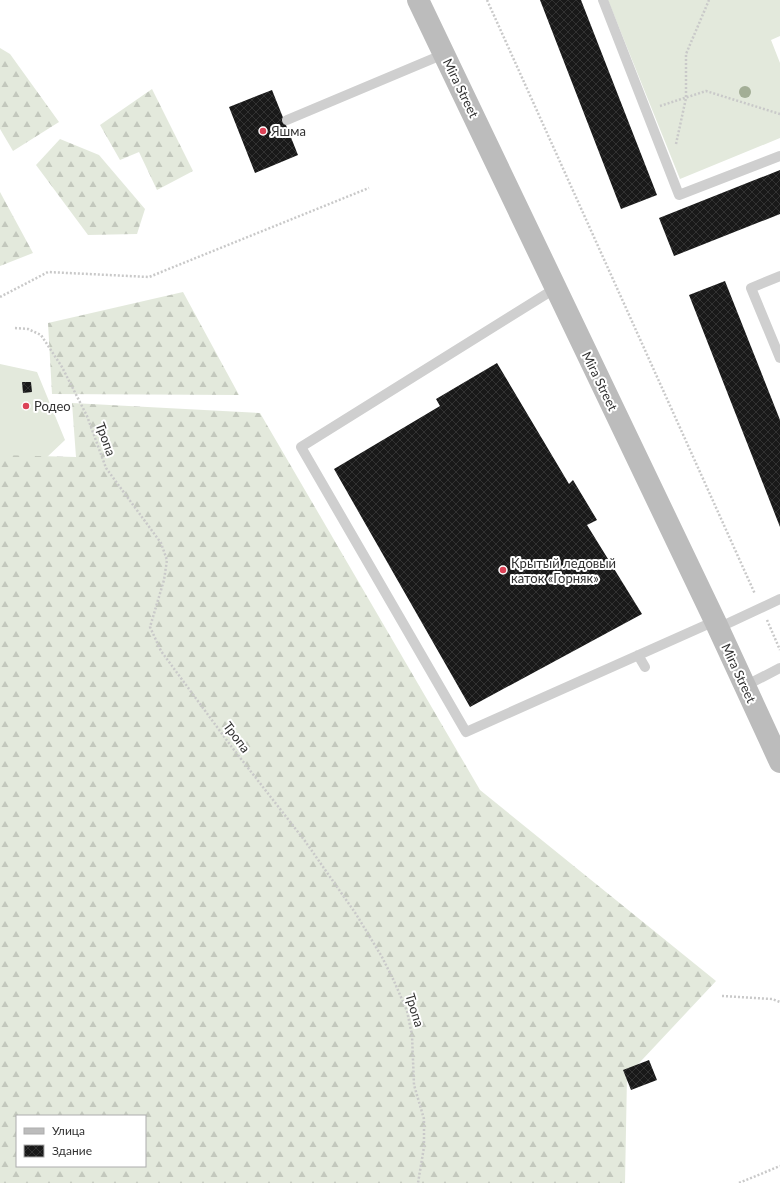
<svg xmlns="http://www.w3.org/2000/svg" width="780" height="1183" viewBox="0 0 780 1183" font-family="Lato,sans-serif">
	<defs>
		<pattern id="forest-firs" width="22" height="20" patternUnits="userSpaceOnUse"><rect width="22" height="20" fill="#e3e9dc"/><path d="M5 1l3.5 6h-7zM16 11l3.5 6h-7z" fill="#c3c8bd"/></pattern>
		<pattern id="building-cross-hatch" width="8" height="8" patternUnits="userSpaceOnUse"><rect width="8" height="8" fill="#191919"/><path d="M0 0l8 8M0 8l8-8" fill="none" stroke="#323232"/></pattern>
	</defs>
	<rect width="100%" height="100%" fill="#fff"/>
	<path fill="#e3e9dc" d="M 608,0 L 780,0 L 780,36 L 771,40 L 780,63 L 780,138 L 680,179 Z
		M 0,364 L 37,372 L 65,440 L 5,497 L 0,495 Z"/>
	<path fill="url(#forest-firs)" fill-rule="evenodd" d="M 0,48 L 10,54 L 59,122 L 13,151 L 0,129 Z
		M 152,89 L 193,171 L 157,190 L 139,152 L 120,160 L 100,125 Z
		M 60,139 L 99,155 L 145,209 L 137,234 L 88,235 L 36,165 Z
		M 0,192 L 33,253 L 0,266 Z
		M 183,292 L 239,395 L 52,394 L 48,323 Z
		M 72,403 L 260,413 L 480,790 L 716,981 L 627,1076 L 625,1183 L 0,1183 L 0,455 L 76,457 ZM 17,1116 L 145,1116 L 145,1166 L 17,1166 Z"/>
	<path fill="url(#building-cross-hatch)" d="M 540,0 L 581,0 L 657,195 L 621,209 Z
		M 272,90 L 298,155 L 255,173 L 229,107 Z
		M 780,170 L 780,214 L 674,256 L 659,218 Z
		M 725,281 L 780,420 L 780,527 L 689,295 Z
		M 497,363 L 569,484 L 573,480 L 597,520 L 587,525 L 642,614 L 470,707 L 334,469 L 440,406 L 436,399 Z
		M 22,382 L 31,382 L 32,392 L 23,393 Z
		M 649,1060 L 657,1080 L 631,1090 L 623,1070 Z"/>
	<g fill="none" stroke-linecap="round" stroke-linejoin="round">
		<path stroke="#c9c9c9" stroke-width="2.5" stroke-dasharray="2 2" stroke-linecap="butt" d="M 487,0 L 755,594
			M 660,106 L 706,91 L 780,114
			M 676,144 L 686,98 L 686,54 L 709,0
			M 0,297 L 48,272 L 149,277 L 369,188
			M 15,328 L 28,329 L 41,335 L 62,367 L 87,416 L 106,468 L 161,543 L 167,560 L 164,580 L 150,627 L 161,651 L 231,746 L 305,841 L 356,914 L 382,957 L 394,981 L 407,1011 L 412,1035 L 414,1085 L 424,1119 L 424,1147 L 418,1183
			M 767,620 L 780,650
			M 722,996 L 772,999 L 780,1002
			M 739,1183 L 780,1166"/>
		<path stroke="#cfcfcf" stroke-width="10" d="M 603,0 L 679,195 L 780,156
			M 287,120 L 444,54
			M 780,276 L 751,288 L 780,358
			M 556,288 L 301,447 L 466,732 L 715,621
			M 718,628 L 780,599
			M 638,655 L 645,667
			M 745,686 L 780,668"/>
		<path stroke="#bcbcbc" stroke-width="22" d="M 418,0 L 715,621 L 780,762"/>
	</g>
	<circle fill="#a3ae96" cx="745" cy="92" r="6"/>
	<g fill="#dc4257" stroke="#fff" stroke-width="1.5">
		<circle cx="263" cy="131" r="4"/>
		<circle cx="26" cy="406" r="4"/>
		<circle cx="503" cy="570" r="4"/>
	</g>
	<g text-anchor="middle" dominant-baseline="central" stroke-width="4" stroke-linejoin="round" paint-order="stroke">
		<g font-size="13" fill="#323232" stroke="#fff">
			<text transform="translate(461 88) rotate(64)">Mira Street</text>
			<text transform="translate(600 381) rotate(64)">Mira Street</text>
			<text transform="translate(106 439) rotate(70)">Тропа</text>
			<text transform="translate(739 673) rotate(65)">Mira Street</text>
			<text transform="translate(237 737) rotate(53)">Тропа</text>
			<text transform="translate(415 1010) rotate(73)">Тропа</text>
		</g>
		<g font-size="13" fill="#323232" stroke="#fff" text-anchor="start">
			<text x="271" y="131">Яшма</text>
			<text x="34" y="406">Родео</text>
			<text x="511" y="563">Крытый ледовый<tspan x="511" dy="15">каток «Горняк»</tspan></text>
		</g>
	</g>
	<rect x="16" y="1115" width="130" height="52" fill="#ffffff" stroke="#adadad"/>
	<rect x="24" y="1128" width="20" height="6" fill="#bcbcbc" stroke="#adadad"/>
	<text x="52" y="1135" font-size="12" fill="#323232">Улица</text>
	<rect x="24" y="1145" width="20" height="12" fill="url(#building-cross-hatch)" stroke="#adadad"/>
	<text x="52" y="1155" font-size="12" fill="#323232">Здание</text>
</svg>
